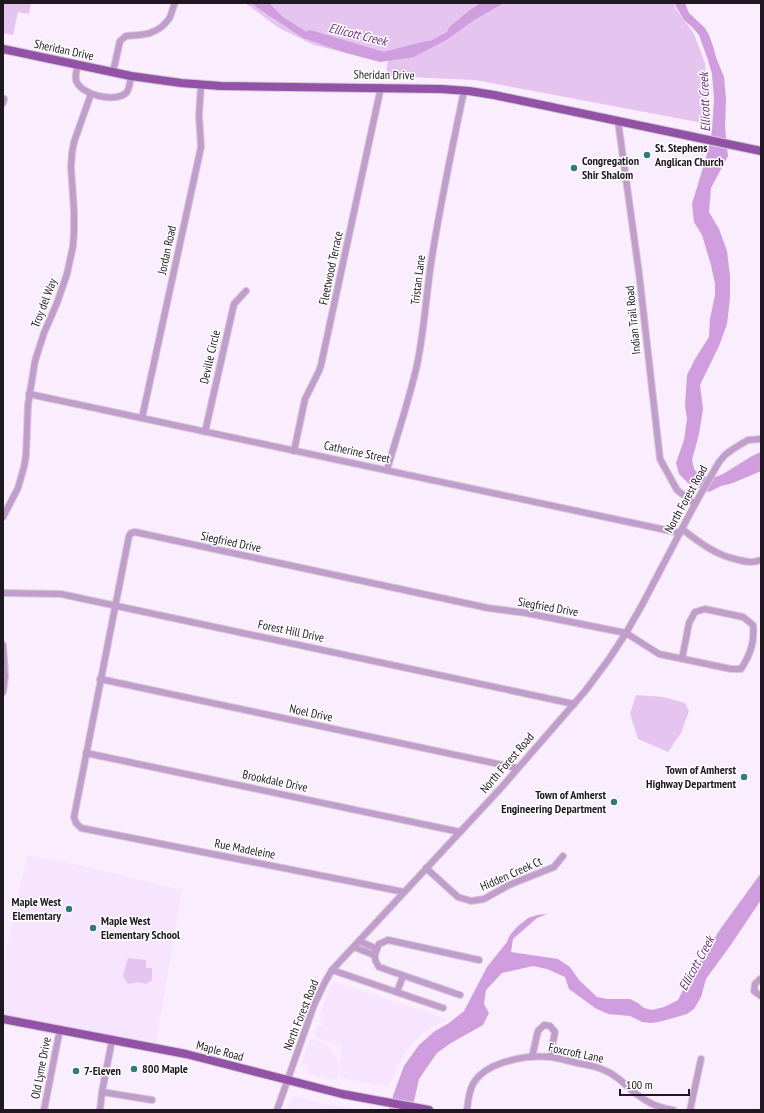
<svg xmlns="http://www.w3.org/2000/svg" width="764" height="1113" font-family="'PT Sans Narrow',sans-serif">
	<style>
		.built { fill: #f7e4fe }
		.green { fill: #e5c4f0 }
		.water { fill: #d09edf }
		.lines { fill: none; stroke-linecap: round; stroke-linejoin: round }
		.river { stroke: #d09edf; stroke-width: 8 }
		.minor-casing { stroke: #d7cbda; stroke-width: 8 }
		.major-casing { stroke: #d7cbda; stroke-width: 10 }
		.minor { stroke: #c09dcb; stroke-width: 6 }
		.major { stroke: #9252a5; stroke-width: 8 }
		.poi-dot { fill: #327b79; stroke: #fff; stroke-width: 1.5 }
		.labels { text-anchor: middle; stroke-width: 3; stroke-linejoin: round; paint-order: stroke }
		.street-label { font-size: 12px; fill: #1f1821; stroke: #fff }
		.poi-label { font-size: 12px; font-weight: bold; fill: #1f1821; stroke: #fff; text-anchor: start }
		.water-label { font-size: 13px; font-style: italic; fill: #6e317f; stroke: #fff }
	</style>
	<rect width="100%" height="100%" fill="#faedfd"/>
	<g class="built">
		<path d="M27 856 61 861 182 890 155 1048 3 1016V965Z"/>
		<path d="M334 982 447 1019 424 1032 410 1045 397 1067 389 1087 340 1078 342 1046 316 1038 317 1035 314 1033 319 1025 323 1026 322 1023 320 1021V1015L329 988Z"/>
		<path d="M310 1039 328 1045 340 1065 338 1077 334 1080 326 1079 324 1076 318 1077 307 1074 308 1069 306 1065H301Z"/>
		<path d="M293 1096 314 1102 351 1108V1110H288Z"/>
	</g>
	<g class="green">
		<path d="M3 3H31L29 14 18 12 13 35 3 33Z"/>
		<path d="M245 3H673L676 9 694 34 705 63 708 124 475 80 386 76 388 58 369 59 314 45 279 28Z"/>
		<path d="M636 695 663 697 685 703 689 711 681 733 668 752 638 739 630 714Z"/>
		<path d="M128 958 146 960V968H152V980L146 984 139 982 128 984 123 976Z"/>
	</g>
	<g class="water">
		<path d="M252 3H269L283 17 305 31 344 46 379 57 413 50 445 33 490 3H504L474 20 448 39 414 57 380 62 343 52 303 38 259 9Z"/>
		<path d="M674 3H685L689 13 705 28 709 35 713 46 716 57 724 77 726 99 725 127 728 156 711 188 709 212 719 229 727 251 730 276V298L727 324 719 346 700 385 703 409 699 434 692 460 694 469 701 476 716 477 723 474 752 456 761 452V471L733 483 721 486 709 492 688 483 679 474 676 463 684 440 687 419 685 405 687 375 695 359 709 337 710 319 715 295V284L711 265 702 235 694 222 692 204 707 154 712 131 714 98 712 74 708 60 699 35 693 28 684 20Z"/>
		<path d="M761 873V900L730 946 706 979 701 997 694 1009 687 1014 659 1022 651 1023 642 1022 630 1016 608 1014 595 1008 569 989 565 977 547 969 533 966 502 973 486 990 484 1004 489 1013 483 1025 451 1043 437 1053 419 1079 412 1110H389L394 1093 404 1066 419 1045 435 1031 449 1023 464 1011 487 967 507 942 510 935 517 927 528 918 537 915 547 914 537 918 513 939 511 952 558 959 570 967 579 980 597 997 607 999H630L638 1003 644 1008 652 1010 664 1007 678 1000 689 978 721 928Z"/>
	</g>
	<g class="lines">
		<g class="river">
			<path d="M452 30 471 14 488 3"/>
			<path d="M310 34 384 56 427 45"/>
		</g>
		<defs>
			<g id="minor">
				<path d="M78 65C77 69 75 75 76 80 80 95 115 103 126 93 130 89 130 81 131 76"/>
				<path d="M113 72 120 41 126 36C142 35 157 35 168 20 172 16 172 8 175 3"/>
				<path d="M3 103 4 99"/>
				<path d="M618 121 639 273 660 459 677 490 695 504"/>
				<path d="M29 394 680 533"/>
				<path d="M142 418 201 147 199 115 201 85"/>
				<path d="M205 432 234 304 246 291"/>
				<path d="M294 451 305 399 319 371 321 365 381 87"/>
				<path d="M387 470C397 435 409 401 417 365 424 332 426 297 431 263 440 205 452 148 464 91"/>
				<path d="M3 517 18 488 24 467 26 455 28 405 35 361 44 333 57 303 67 274 73 246 74 231V211L71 167 72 153 74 142 91 94"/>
				<path d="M682 529C700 543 717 556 739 560 747 562 753 563 761 560"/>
				<path d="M3 593 61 594 574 704"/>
				<path d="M3 645 5 676 3 692"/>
				<path d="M100 679 517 768"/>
				<path d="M86 753 460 832"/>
				<path d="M426 868 458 897 471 901 484 899 509 885 554 867 563 856"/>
				<path d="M404 892 81 828 76 823 74 817 129 536 131 533 135 532 488 608 526 613 626 633 659 654 731 669H741C750 655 755 642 753 625L743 617 705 609 695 612 689 623 682 659"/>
				<path d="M359 941 377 949"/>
				<path d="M354 947 374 955"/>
				<path d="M332 970 443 1008"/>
				<path d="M761 979H760L755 984 754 991 761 996"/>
				<path d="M397 992 403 976"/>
				<path d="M460 995 379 967C372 957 375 954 379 944L388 940 479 960"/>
				<path d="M532 1057 538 1031 544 1025 550 1026 555 1032 550 1057"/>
				<path d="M102 1092 152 1100"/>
				<path d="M44 1110 60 1029"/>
				<path d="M100 1110 102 1092 112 1040"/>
				<path d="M277 1110 314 1005 325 982 332 970 500 789 586 690 609 659 626 633 642 605 695 504 719 462 725 455 733 449 748 440 761 439"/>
				<path d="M467 1110C468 1101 469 1091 473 1084 486 1061 527 1055 550 1057 559 1058 568 1061 577 1063 587 1065 597 1066 606 1071 618 1076 625 1085 635 1093 646 1102 659 1108 673 1110"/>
				<path d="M690 1110 701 1059"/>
			</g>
			<g id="major">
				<path d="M3 49 131 76 181 83 221 86 441 89 469 91 494 95 761 151"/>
				<path d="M3 1019 186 1054 342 1094 429 1110"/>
			</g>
		</defs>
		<use href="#minor" class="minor-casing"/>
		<use href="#major" class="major-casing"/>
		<use href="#minor" class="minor"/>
		<use href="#major" class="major"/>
	</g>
	<g class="poi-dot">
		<circle cx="647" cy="155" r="4"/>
		<circle cx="574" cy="168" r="4"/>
		<circle cx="744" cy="777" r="4"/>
		<circle cx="614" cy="802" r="4"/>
		<circle cx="69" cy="909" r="4"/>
		<circle cx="93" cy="928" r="4"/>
		<circle cx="134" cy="1069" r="4"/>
		<circle cx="76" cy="1071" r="4"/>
	</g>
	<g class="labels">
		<g class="street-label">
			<text transform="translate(64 50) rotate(12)" y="4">Sheridan Drive</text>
			<text transform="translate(384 75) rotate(1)" y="4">Sheridan Drive</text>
			<text transform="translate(167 250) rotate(-78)" y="4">Jordan Road</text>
			<text transform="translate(331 268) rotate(-78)" y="4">Fleetwood Terrace</text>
			<text transform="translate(418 280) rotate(-83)" y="4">Tristan Lane</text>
			<text transform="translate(44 303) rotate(-69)" y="4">Troy del Way</text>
			<text transform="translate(633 320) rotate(-96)" y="4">Indian Trail Road</text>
			<text transform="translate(210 357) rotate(-77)" y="4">Deville Circle</text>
			<text transform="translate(357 452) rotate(12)" y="4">Catherine Street</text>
			<text transform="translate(686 499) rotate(-61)" y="4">North Forest Road</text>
			<text transform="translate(231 542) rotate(12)" y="4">Siegfried Drive</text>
			<text transform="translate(548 607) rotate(10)" y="4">Siegfried Drive</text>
			<text transform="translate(291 631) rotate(12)" y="4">Forest Hill Drive</text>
			<text transform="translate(311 713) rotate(12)" y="4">Noel Drive</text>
			<text transform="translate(507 763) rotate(-49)" y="4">North Forest Road</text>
			<text transform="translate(275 781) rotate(12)" y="4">Brookdale Drive</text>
			<text transform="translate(245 849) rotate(11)" y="4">Rue Madeleine</text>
			<text transform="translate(511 874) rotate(-24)" y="4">Hidden Creek Ct</text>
			<text transform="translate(301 1015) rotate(-68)" y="4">North Forest Road</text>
			<text transform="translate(220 1051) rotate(15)" y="4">Maple Road</text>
			<text transform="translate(576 1053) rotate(12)" y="4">Foxcroft Lane</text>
			<text transform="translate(41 1068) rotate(-79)" y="4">Old Lyme Drive</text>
		</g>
		<g class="poi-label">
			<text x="655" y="152">St. Stephens<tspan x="655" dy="14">Anglican Church</tspan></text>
			<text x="582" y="165">Congregation<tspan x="582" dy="14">Shir Shalom</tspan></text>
			<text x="736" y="774" text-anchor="end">Town of Amherst<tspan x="736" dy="14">Highway Department</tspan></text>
			<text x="606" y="799" text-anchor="end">Town of Amherst<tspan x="606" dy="14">Engineering Department</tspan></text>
			<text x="61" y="906" text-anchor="end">Maple West<tspan x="61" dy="14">Elementary</tspan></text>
			<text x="101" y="925">Maple West<tspan x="101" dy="14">Elementary School</tspan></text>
			<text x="142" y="1073">800 Maple</text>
			<text x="84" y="1075">7-Eleven</text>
		</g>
		<g class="water-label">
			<text transform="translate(358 34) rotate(14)" y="5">Ellicott Creek</text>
			<text transform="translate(704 102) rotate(-92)" y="5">Ellicott Creek</text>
			<text transform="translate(696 963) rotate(-61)" y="5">Ellicott Creek</text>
		</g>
	</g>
	<rect width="764" height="1113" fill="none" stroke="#1f1821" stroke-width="8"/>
	<path d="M620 1089v6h69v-6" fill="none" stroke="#1f1821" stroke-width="2"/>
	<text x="626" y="1089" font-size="12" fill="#1f1821" stroke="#ffffff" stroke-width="3" paint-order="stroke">100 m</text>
</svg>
